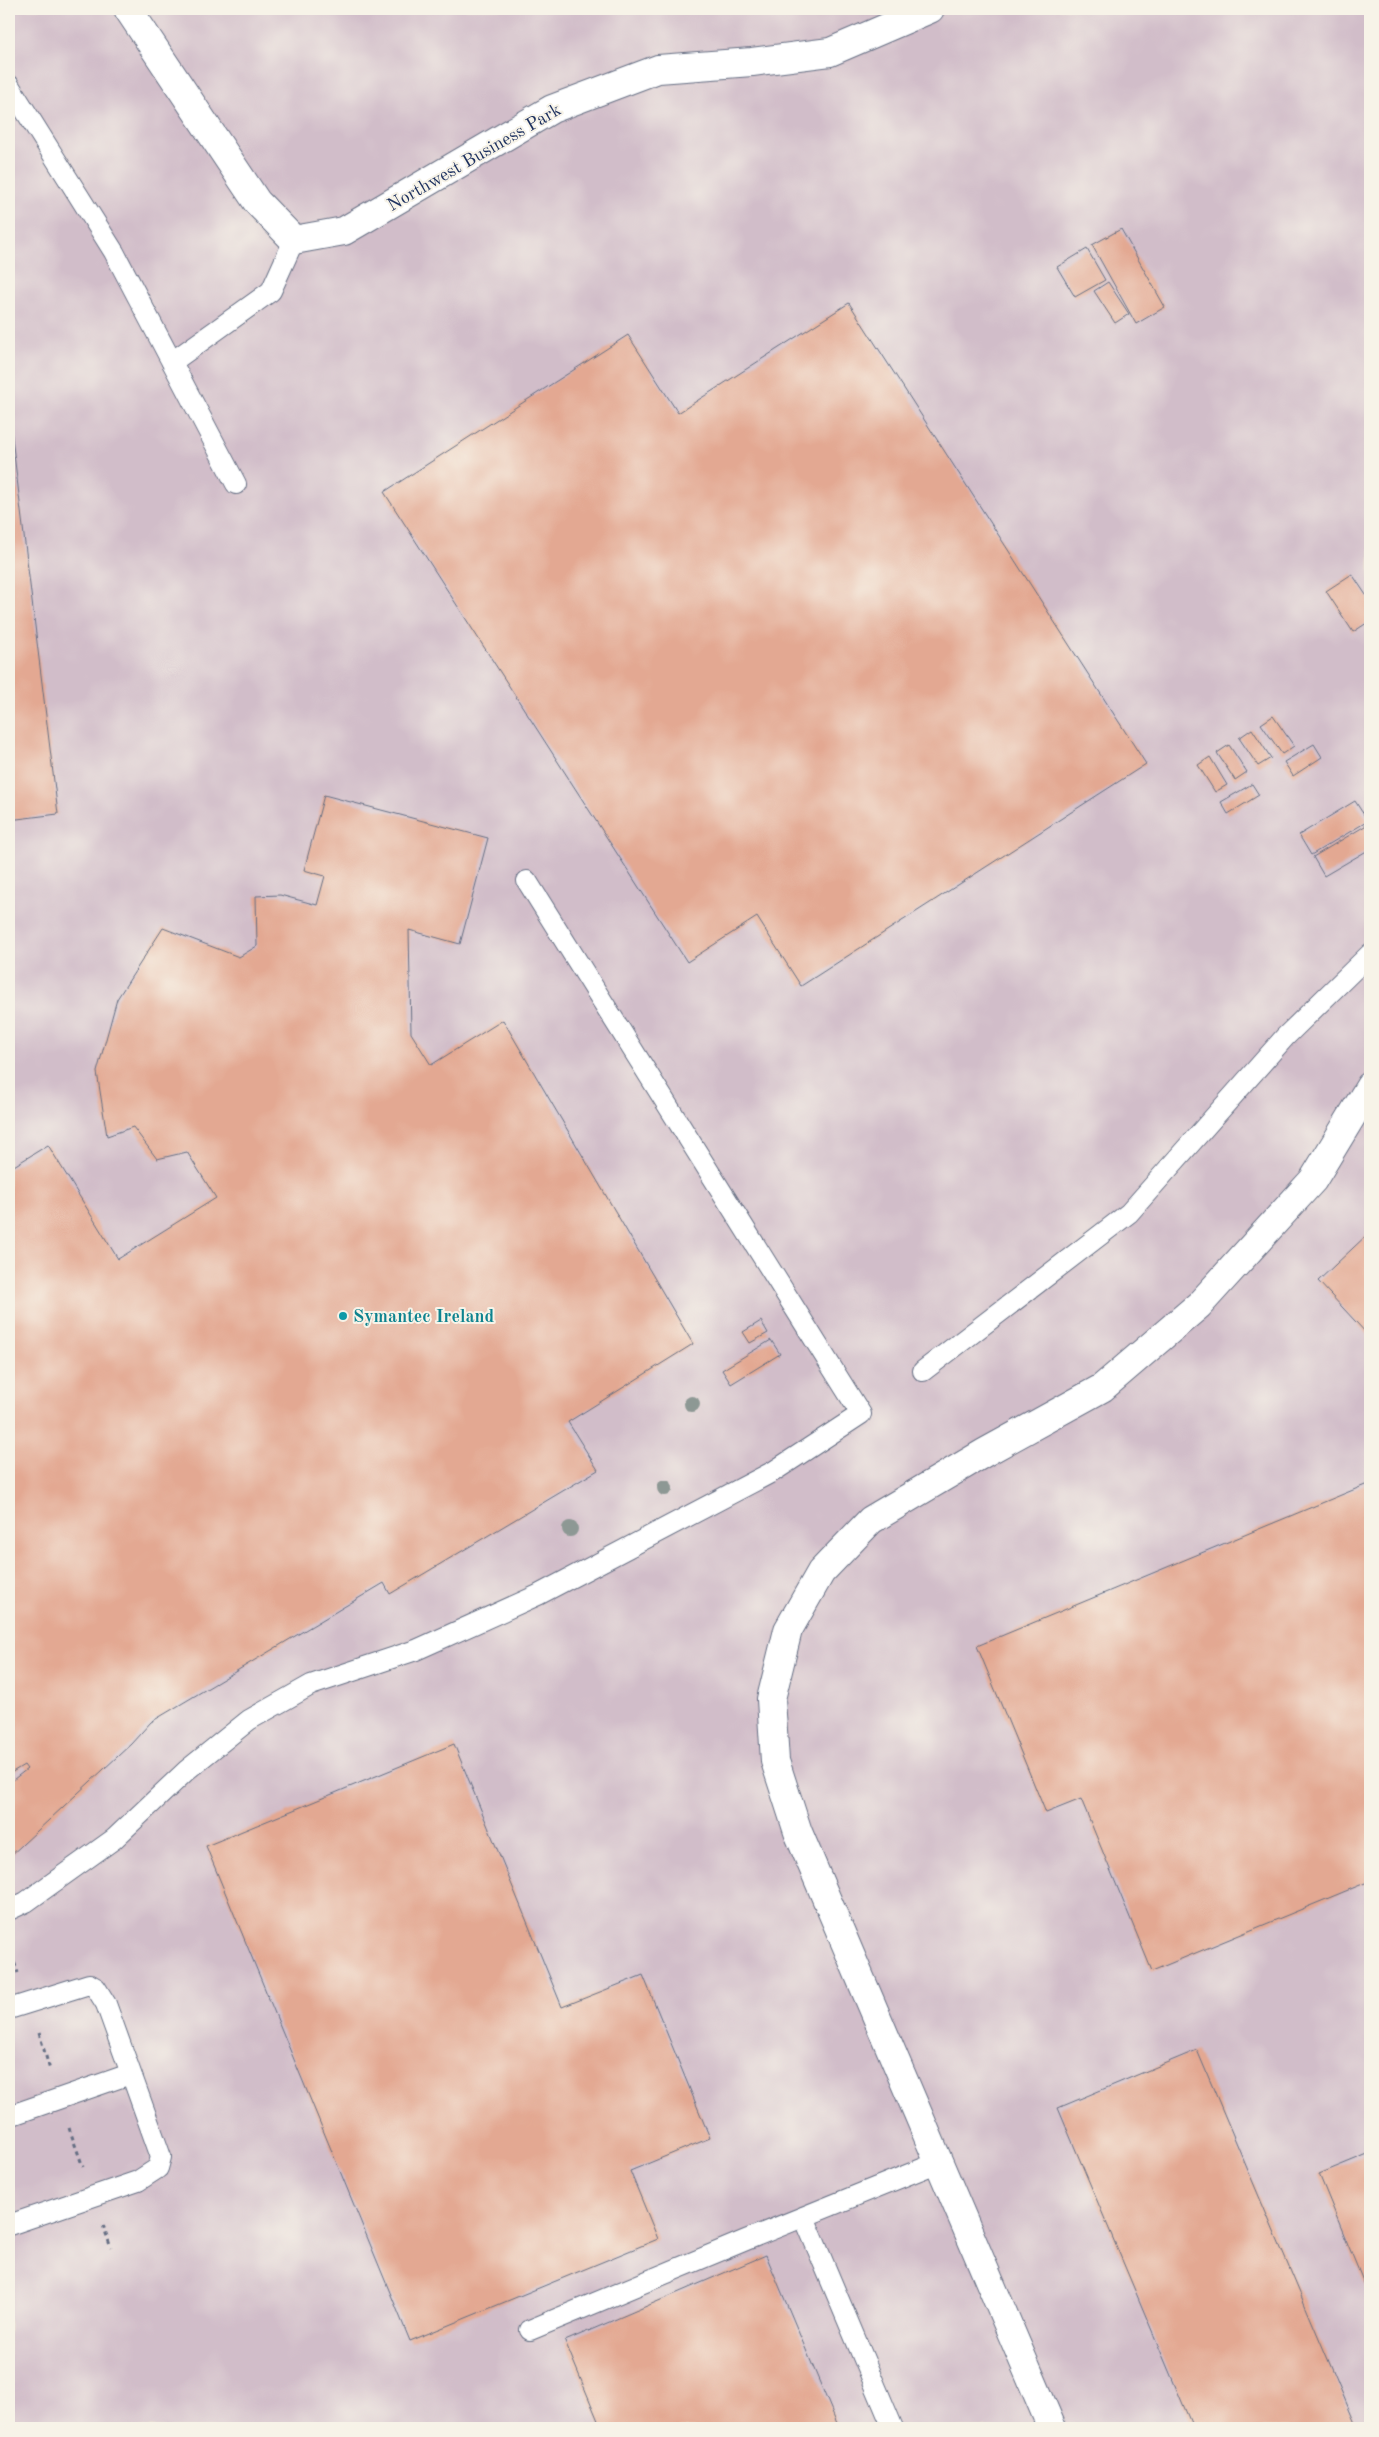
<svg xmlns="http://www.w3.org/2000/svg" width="1379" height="2437" font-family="'Old Standard TT',serif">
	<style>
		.industrial { fill: #d1bdc9 }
		.building { fill: #e3a892 }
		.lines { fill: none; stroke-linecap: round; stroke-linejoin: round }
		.lane-casing { stroke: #656e83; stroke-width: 22 }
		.street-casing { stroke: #656e83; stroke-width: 30 }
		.path { stroke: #656e83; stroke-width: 3; stroke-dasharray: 4 4; stroke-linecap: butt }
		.lane { stroke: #fff; stroke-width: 20 }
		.street { stroke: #fff; stroke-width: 28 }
		.tree { fill: #8d9894 }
		.culture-dot { fill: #0f9aa8; stroke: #f7f3e8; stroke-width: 2 }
		.labels { text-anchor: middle; stroke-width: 4; stroke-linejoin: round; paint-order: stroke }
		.street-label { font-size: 18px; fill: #1b2f5e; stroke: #f7f3e8 }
		.culture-label { font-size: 18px; font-weight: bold; fill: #0d838f; stroke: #f7f3e8; text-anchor: start }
	</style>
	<rect width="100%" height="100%" fill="#f7f3e8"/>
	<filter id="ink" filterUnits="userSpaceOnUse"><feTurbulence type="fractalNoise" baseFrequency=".02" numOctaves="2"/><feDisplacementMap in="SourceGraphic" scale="10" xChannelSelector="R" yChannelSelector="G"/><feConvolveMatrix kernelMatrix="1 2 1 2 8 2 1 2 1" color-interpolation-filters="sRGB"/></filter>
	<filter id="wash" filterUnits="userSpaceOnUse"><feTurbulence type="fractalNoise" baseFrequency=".0096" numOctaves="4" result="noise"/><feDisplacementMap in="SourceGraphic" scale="20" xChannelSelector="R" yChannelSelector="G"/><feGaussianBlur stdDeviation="1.12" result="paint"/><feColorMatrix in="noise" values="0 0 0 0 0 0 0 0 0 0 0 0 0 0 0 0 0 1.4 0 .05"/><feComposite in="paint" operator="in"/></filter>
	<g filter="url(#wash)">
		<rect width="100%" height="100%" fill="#efe4c8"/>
		<rect class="industrial" x="9" y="9" width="1361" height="2419"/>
		<g id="blocks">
			<g class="building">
				<path d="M1121 229 1165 307 1136 324 1092 245Z"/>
				<path d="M1087 249 1105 280 1075 297 1057 267Z"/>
				<path d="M1108 282 1129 314 1115 323 1094 291Z"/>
				<path d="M849 303 1146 764 801 986 757 917 687 962 384 492 628 335 678 413Z"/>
				<path d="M9 413 58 814 9 820Z"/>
				<path d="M1352 574 1370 601V621L1353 632 1326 591Z"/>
				<path d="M1273 716 1294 746 1282 754 1261 724Z"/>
				<path d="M1252 729 1271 758 1258 766 1239 738Z"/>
				<path d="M1314 744 1322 757 1293 776 1284 762Z"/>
				<path d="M1229 745 1247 772 1235 780 1217 753Z"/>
				<path d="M1210 757 1227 785 1215 792 1198 765Z"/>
				<path d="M1252 784 1259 795 1228 814 1221 802Z"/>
				<path d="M324 795 488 838 460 944 409 930 411 1033 431 1065 503 1020 693 1344 568 1422 598 1470 390 1594 384 1583 151 1722 131 1744 9 1857V1783L27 1769 24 1765 9 1774V1169L48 1145 118 1259 216 1198 187 1152 157 1159 133 1127 107 1136 97 1072 117 999 163 928 239 957 257 946 256 896 280 895 317 905 325 876 304 870Z"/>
				<path d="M1355 801 1368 821 1311 855 1299 835Z"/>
				<path d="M1370 823V849L1324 876 1313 857Z"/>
				<path d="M1370 1232V1333L1368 1335 1318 1281Z"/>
				<path d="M761 1321 768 1333 750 1343 743 1332Z"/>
				<path d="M771 1340 780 1354 731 1384 722 1370Z"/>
				<path d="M1370 1483V1881L1152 1971 1081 1799 1046 1813 977 1646Z"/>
				<path d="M454 1744 562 2007 643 1975 710 2138 630 2171 658 2239 410 2341 206 1846Z"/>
				<path d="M1197 2050 1357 2428H1193L1058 2108Z"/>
				<path d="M1370 2153V2298L1319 2174Z"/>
				<path d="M766 2255 839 2428H601L565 2341Z"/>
			</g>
		</g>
	</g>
	<g filter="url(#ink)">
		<use href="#blocks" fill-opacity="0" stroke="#656e83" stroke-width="1"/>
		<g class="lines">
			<defs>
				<g id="lane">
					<path d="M9 85 114 252 236 484"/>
					<path d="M172 362 271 291 294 240"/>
					<path d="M923 1371 1129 1213 1285 1037 1370 954"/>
					<path d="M9 1910 26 1902 114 1839 187 1770 249 1720 311 1685 416 1650 538 1595 774 1471 861 1414 527 881"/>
					<path d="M9 2009 89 1984 96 1988 106 2004 161 2157 158 2168 138 2181 9 2225"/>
					<path d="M9 2116 130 2074"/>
					<path d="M804 2217 893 2428"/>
					<path d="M530 2330 746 2240 939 2162"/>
				</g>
				<g id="street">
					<path d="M128 9 257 202 294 240 344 231 552 109 658 69 752 62 830 52 930 9"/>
					<path d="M1052 2428 798 1832 775 1761 771 1699 788 1630 821 1572 871 1520 984 1453 1102 1388 1199 1305 1313 1180 1370 1086"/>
				</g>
			</defs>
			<use href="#lane" class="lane-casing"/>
			<use href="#street" class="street-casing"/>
			<g class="path">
				<path d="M9 1948 18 1973"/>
				<path d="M39 2033 50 2070"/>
				<path d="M69 2128 83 2167"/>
				<path d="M103 2225 111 2248"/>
			</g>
			<use href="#lane" class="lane"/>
			<use href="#street" class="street"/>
		</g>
		<g class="tree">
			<circle cx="692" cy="1404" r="8"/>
			<circle cx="665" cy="1488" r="8"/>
			<circle cx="570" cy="1529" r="8"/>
		</g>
	</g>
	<circle class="culture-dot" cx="343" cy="1316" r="5"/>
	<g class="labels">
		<g class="street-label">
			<text transform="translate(474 157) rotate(-30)" y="6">Northwest Business Park</text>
		</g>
		<g class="culture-label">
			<text x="353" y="1322">Symantec Ireland</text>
		</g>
	</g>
	<rect width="1379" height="2437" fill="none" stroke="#f7f3e8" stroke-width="30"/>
</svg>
